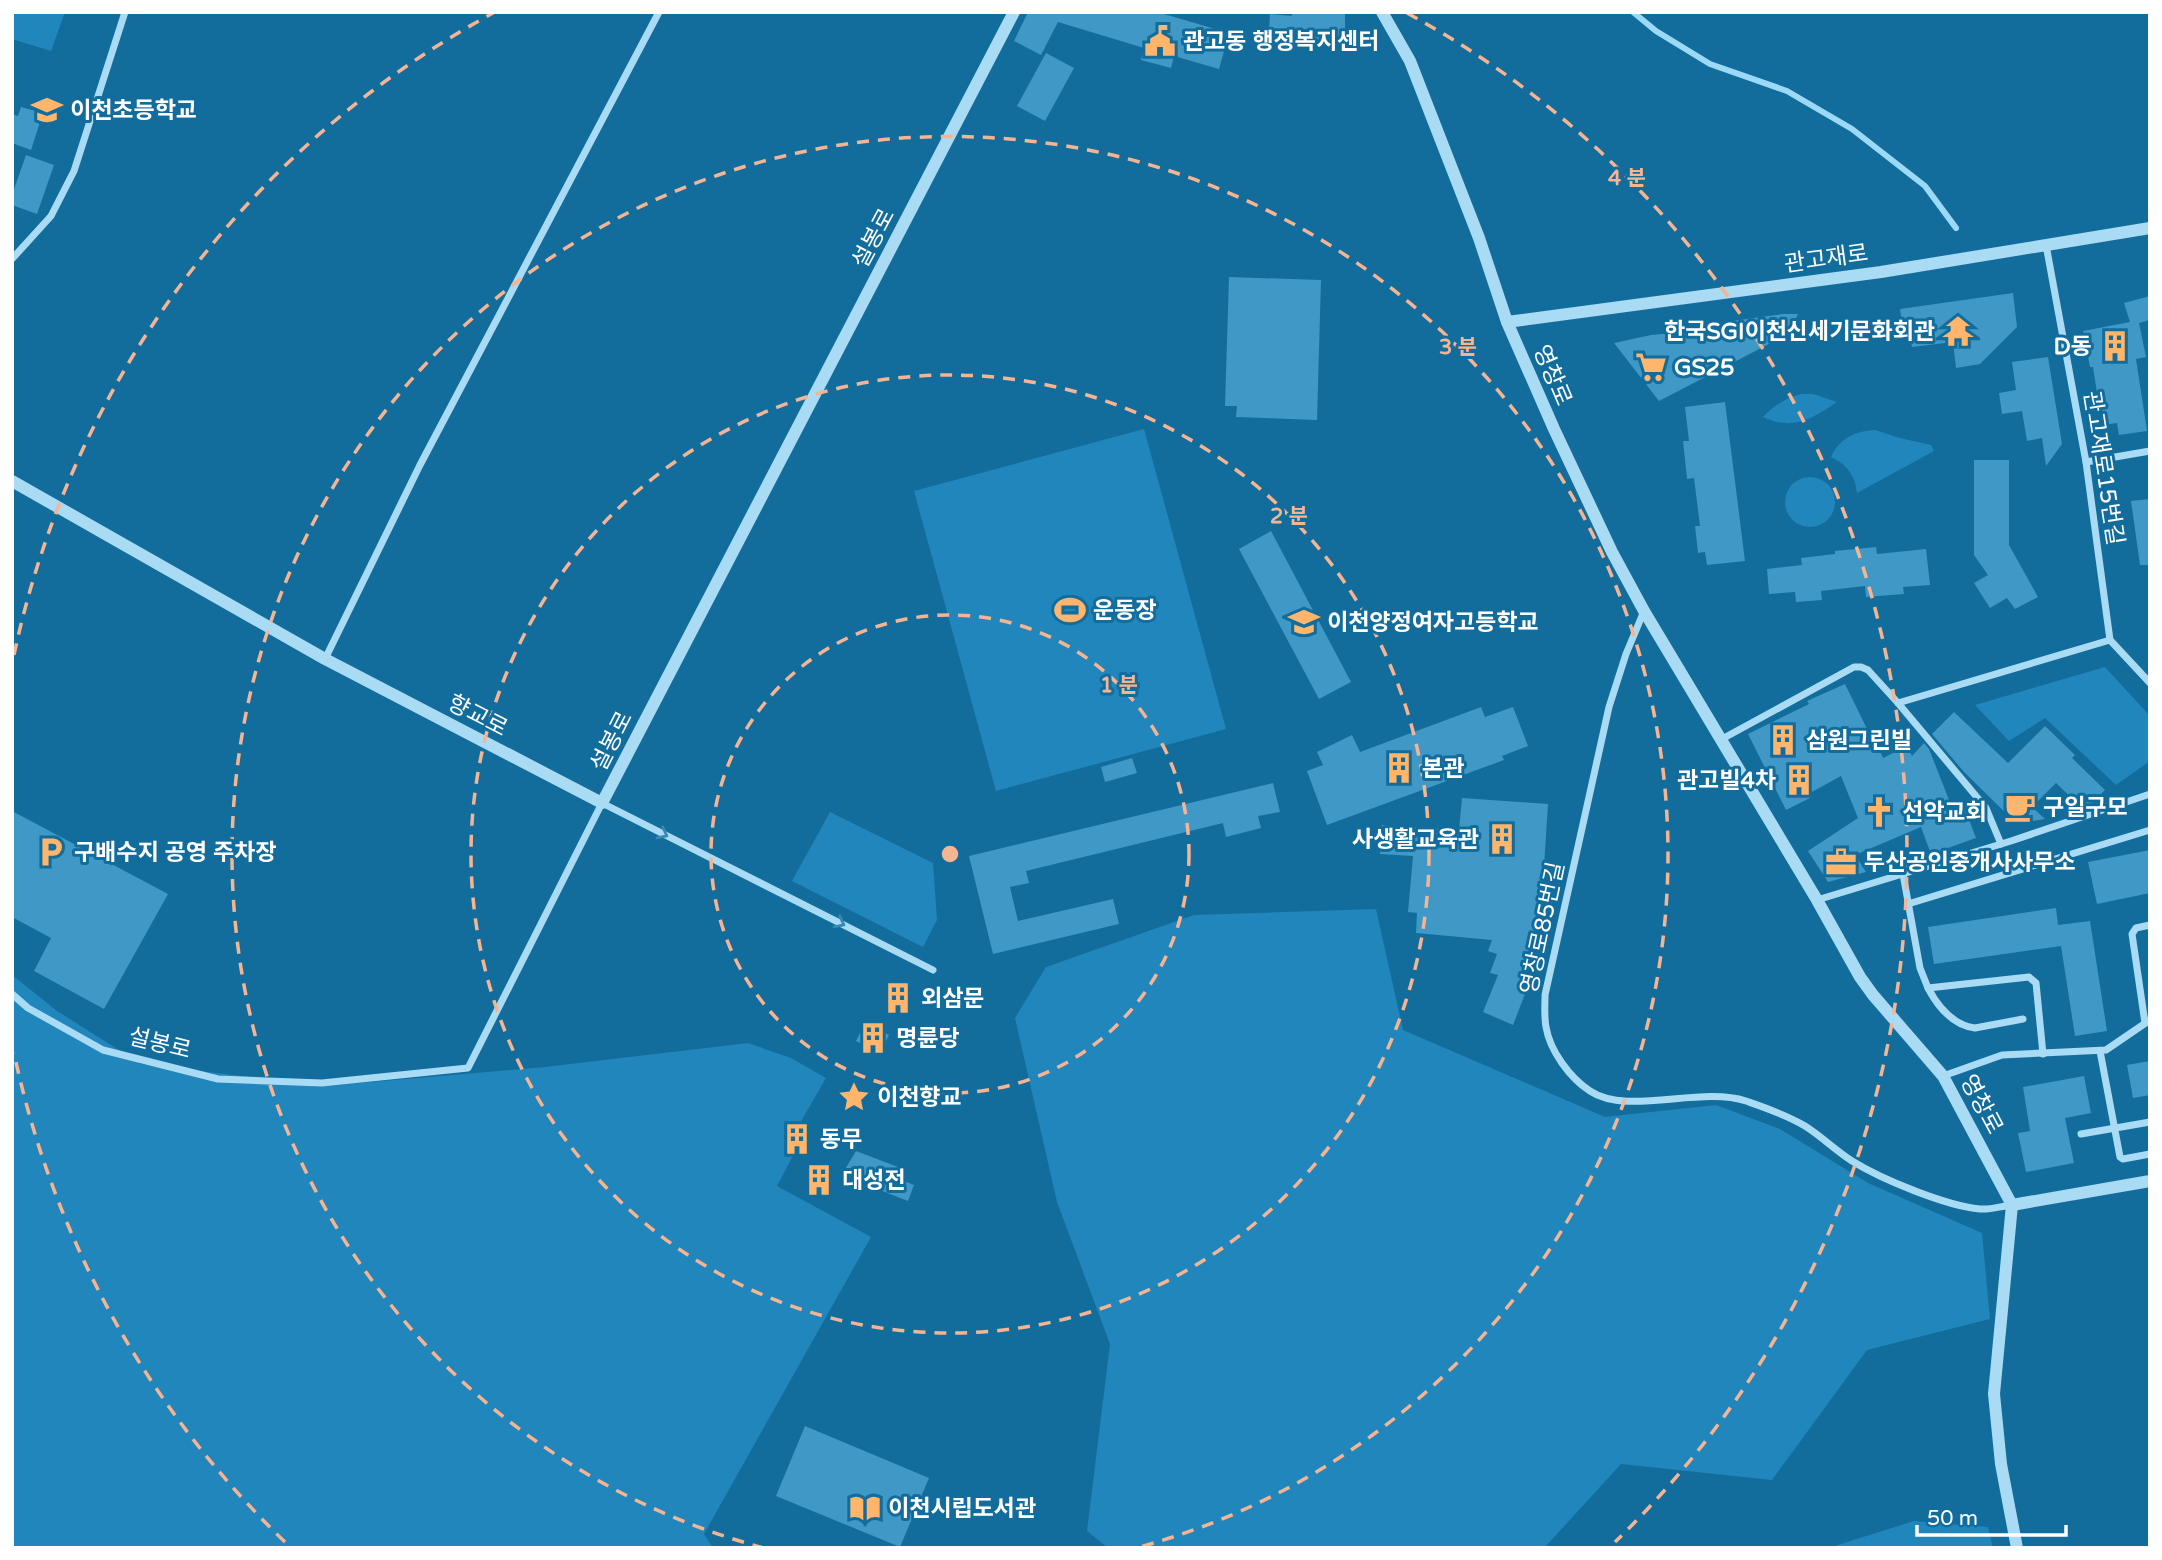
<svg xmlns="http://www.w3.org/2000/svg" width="2162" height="1560" font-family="'Varela Round','Noto Sans KR',sans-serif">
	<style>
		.green { fill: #2186bb }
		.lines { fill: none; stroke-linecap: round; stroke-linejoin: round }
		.stream { stroke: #9bd9f7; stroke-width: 6 }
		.building { fill: #3f98c5 }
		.minor { stroke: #a9dbf4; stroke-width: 7 }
		.tertiary { stroke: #a9dbf4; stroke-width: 12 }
		.oneway { stroke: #3888b3 }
		.ring { fill: none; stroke: #f5b492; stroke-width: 3.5; stroke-dasharray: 12 9 }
		.labels { text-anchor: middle; stroke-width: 6; stroke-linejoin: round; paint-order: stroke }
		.poi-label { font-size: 23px; font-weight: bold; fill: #fff; stroke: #126d9d; text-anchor: start }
		.street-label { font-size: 23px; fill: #fff; stroke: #126d9d }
		.centre { fill: #f5b492; stroke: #126d9d; stroke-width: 3.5 }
		.ring-label { font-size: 21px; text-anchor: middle; font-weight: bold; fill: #f5b492; stroke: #126d9d; stroke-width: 6; stroke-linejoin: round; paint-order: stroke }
	</style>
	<rect width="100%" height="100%" fill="#126d9d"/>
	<g class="green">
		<path d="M12 12H65L51 51 12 39Z"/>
		<path d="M1801 394H1813L1837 402C1812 419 1793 431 1763 417 1775 405 1785 398 1801 394Z"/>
		<path d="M1144 429 1226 729 996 791 914 491Z"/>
		<path d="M1875 430 1900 438 1931 445 1934 451 1857 493C1855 476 1848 465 1831 457 1840 438 1855 431 1875 430Z"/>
		<circle cx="1810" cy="502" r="25"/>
		<path d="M2105 667 2150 716V761L2116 785 2045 718 2009 741 1975 705Z"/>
		<path d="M830 812 933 863 937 920 923 947 792 881Z"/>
		<path d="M1376 909 1403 1030 1605 1117 1716 1105 1780 1129 1868 1183 1982 1233 1990 1319 1867 1350 1772 1480 1621 1464 1546 1546 1547 1548H1108L1087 1531 1110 1344 1057 1202 1015 1018 1046 967 1194 915Z"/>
		<path d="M12 975 57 1011 141 1064 325 1086 545 1067 748 1043 791 1058 826 1078 788 1144 796 1150 777 1186 871 1237 704 1534 713 1548H12Z"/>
		<path d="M1914 1521 1988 1527 1993 1548H1828Z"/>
	</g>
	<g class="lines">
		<path class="stream" d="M1633 12 1656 31 1710 64 1787 91 1852 129 1925 186 1956 228"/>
	</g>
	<g class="building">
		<path d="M1028 12H1157L1229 33 1219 69 1174 56 1171 68 1141 60 1144 48 1058 22 1041 55 1014 41Z"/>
		<path d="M1292 12H1345V44L1285 45 1286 40 1272 39 1273 30H1269L1270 14 1292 16Z"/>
		<path d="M1046 53 1074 68 1045 121 1017 106Z"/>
		<path d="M21 107 43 113 31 150 12 143V114L18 116Z"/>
		<path d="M26 155 54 165 37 214 12 205V195Z"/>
		<path d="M1229 277 1321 280 1317 420 1236 417 1237 406H1225Z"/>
		<path d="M2013 293 2017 327 1980 364 1956 368 1953 342 1912 347 1910 335 1904 336 1900 309Z"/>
		<path d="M2150 296V320L2139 323 2146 357 2136 359 2147 431 2119 435 2117 423 2102 425 2093 367H2090L2083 331 2130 322 2124 303Z"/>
		<path d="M1783 314H1798L1788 334 1659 401 1614 343 1651 335 1687 332 1690 338 1724 322Z"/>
		<path d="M2048 357 2062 444 2046 466 2042 438 2027 441 2022 411 2002 414 1999 393 2016 390 2012 362Z"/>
		<path d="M1725 402 1745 561 1707 565 1705 552 1698 553 1695 526H1700L1694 478 1687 479 1683 441H1689L1685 407Z"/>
		<path d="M1974 460H2009V545L2038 597 2015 609 2007 598 1990 608 1974 583 1988 575 1974 555Z"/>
		<path d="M2150 499V565H2140L2131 501Z"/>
		<path d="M1271 531 1351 682 1319 699 1239 549Z"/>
		<path d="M1876 547 1877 554 1926 549 1930 585 1903 587 1904 594 1866 597 1865 586 1821 591 1822 600 1796 602 1795 592 1769 594 1767 569 1802 565 1801 558 1835 554V551Z"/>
		<path d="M1845 684 1869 733 1872 732 1883 758 1907 746 1912 756 1924 743 1929 749 1953 810 1964 806 1976 838 1931 854 1921 827 1855 855 1866 872 1828 882 1808 851 1858 818 1841 776 1810 793 1812 797 1786 810 1748 734 1809 704 1807 701Z"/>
		<path d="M1481 707 1485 717 1513 707 1528 746 1502 756 1504 760 1327 825 1307 771 1323 765 1317 752 1352 735 1360 752Z"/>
		<path d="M1954 712 2008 763 2045 726 2075 755 2072 758 2105 790 2090 805 2078 804 2056 783 2032 807 2045 819 2017 824 1964 772 1932 734Z"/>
		<path d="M1132 758 1137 773 1105 782 1101 767Z"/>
		<path d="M1273 783 1280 812 1258 816 1261 828 1226 837 1223 823 1026 871 1029 883 1010 887 1018 921 1113 899 1119 924 993 954 969 856Z"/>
		<path d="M1462 798 1548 804 1542 898 1552 902 1522 987 1527 989 1513 1025 1483 1012 1498 975 1490 973 1497 954 1488 951 1492 940 1416 933 1417 913 1408 912 1413 856 1380 854 1382 825 1459 830Z"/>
		<path d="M12 811 168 894 104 1009 34 971 51 938 12 917Z"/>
		<path d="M2150 850V893L2097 904 2088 862Z"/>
		<path d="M2056 908 2058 925 2090 921 2107 1031 2075 1036 2061 946 1934 964 1928 927Z"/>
		<path d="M865 1023 889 1035 880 1053 856 1041Z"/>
		<path d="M2150 1061V1095L2133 1098 2127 1065Z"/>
		<path d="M2084 1076 2091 1113 2065 1118 2074 1163 2026 1172 2018 1133 2030 1131 2023 1087Z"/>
		<path d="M856 1151 898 1167 894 1177 914 1185 908 1201 872 1187 844 1171Z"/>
		<path d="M805 1426 929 1478 900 1547 776 1496Z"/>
	</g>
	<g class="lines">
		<g class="minor">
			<path d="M2046 245 2086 462 2110 640 2150 683"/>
			<path d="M12 259 51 216 74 171 125 12"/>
			<path d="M2086 462 2150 451"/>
			<path d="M1644 611 1626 654 1609 707 1545 995C1545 1006 1544 1017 1546 1027 1550 1051 1570 1078 1590 1091 1627 1116 1700 1086 1746 1101 1766 1108 1787 1115 1805 1126 1821 1136 1835 1150 1852 1161 1881 1179 1946 1206 1980 1209 1990 1210 2002 1206 2012 1205"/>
			<path d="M325 659 420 465 659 12"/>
			<path d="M1898 703 2110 640"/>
			<path d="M1722 739 1854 667H1861L1868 670 1898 703 1986 808 2001 844"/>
			<path d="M1903 874 1920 968 1928 988 2029 977 2036 983 2043 1054"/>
			<path d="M1817 900 2011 841 2150 794"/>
			<path d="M1908 904 2150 830"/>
			<path d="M1928 988C1938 1007 1952 1025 1975 1028L2023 1019"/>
			<path d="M12 994 28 1008 103 1050 218 1079 322 1083 468 1068 602 803 933 970"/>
			<path d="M2145 1023 2132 934 2136 928 2150 925"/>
			<path d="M2100 1051 2120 1157 2123 1159 2150 1154"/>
			<path d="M1943 1076 2002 1055 2106 1050 2150 1020"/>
			<path d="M2081 1134 2150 1122"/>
		</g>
		<g class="tertiary">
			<path d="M1382 12 1410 61 1479 238 1507 322 1554 429 1612 552 1644 611 1817 900 1860 977 1873 995 1943 1076 2012 1205 1994 1394 2001 1464 2017 1548"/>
			<path d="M1507 322 1881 272 2150 228"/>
			<path d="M12 481 325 659 602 803 1014 12"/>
			<path d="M2012 1205 2150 1181"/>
		</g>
	</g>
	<defs><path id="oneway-chevron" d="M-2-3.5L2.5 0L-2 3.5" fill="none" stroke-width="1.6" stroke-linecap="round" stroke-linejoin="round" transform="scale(1.75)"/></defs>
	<g class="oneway">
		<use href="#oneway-chevron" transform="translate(663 834) rotate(27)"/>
		<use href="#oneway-chevron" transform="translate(840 923) rotate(27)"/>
	</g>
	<g class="ring">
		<circle cx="950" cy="854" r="239"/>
		<circle cx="950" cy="854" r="479"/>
		<path d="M764 1548A718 718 0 1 1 1136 1548"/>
		<path d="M285 1542A957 957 0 0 1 14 1053M14 655A957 957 0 0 1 493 13M1407 13A957 957 0 0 1 1615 1542"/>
	</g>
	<defs>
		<symbol id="civic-bare" viewBox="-9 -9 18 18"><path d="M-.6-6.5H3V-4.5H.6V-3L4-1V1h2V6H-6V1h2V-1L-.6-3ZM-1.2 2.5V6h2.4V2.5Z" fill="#ffb56c" stroke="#126d9d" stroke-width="2.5" paint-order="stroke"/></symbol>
		<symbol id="school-bare" viewBox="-9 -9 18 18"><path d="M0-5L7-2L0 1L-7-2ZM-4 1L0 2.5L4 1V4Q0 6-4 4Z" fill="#ffb56c" stroke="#126d9d" stroke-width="2.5" paint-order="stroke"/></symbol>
		<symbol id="temple-bare" viewBox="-9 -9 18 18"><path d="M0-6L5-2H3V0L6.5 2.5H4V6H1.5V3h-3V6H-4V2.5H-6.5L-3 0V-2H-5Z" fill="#ffb56c" stroke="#126d9d" stroke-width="2.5" paint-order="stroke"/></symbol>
		<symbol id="building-bare" viewBox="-9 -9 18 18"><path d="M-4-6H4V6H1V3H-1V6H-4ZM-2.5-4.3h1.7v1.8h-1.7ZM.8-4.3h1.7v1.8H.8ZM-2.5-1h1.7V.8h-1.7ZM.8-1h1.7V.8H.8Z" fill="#ffb56c" stroke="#126d9d" stroke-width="2.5" paint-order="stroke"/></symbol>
		<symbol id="supermarket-bare" viewBox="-9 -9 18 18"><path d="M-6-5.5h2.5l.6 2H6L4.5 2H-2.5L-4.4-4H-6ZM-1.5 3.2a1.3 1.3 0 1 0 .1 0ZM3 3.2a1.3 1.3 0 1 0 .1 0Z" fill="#ffb56c" stroke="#126d9d" stroke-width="2.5" paint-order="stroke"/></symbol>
		<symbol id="stadium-bare" viewBox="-9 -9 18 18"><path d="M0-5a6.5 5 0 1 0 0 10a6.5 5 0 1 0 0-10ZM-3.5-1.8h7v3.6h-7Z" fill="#ffb56c" stroke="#126d9d" stroke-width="2.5" paint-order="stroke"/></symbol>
		<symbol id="cafe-bare" viewBox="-9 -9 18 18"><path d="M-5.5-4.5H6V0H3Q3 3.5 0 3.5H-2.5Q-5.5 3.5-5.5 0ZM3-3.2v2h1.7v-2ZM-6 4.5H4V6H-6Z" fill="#ffb56c" stroke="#126d9d" stroke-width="2.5" paint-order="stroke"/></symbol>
		<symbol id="church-bare" viewBox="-9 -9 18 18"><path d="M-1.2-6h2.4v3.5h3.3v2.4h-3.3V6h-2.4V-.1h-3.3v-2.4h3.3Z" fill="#ffb56c" stroke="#126d9d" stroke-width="2.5" paint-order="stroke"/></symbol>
		<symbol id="parking-bare" viewBox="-9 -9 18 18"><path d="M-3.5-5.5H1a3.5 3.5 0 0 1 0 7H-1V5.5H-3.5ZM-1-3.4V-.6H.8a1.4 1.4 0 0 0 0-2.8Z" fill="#ffb56c" stroke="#126d9d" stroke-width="2.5" paint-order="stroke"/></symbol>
		<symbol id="office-bare" viewBox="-9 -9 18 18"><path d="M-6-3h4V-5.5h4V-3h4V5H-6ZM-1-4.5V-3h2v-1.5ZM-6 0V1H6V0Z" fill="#ffb56c" stroke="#126d9d" stroke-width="2.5" paint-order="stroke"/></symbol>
		<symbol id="sight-bare" viewBox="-9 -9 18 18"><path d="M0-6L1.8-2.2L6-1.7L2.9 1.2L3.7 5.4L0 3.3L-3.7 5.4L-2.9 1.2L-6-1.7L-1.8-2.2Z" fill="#ffb56c" stroke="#126d9d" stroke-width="2.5" paint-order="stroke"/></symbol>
		<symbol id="library-bare" viewBox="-9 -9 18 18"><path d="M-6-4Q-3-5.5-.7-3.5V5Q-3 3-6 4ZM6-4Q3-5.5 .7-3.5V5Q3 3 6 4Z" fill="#ffb56c" stroke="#126d9d" stroke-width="2.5" paint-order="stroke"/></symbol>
	</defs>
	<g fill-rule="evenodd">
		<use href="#civic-bare" x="1138" y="19" width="44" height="44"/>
		<use href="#school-bare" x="25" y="88" width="44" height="44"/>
		<use href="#temple-bare" x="1936" y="309" width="44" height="44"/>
		<use href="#building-bare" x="2093" y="324" width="44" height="44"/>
		<use href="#supermarket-bare" x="1629" y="345" width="44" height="44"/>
		<use href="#stadium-bare" x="1048" y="588" width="44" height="44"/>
		<use href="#school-bare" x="1282" y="600" width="44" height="44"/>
		<use href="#building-bare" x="1761" y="718" width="44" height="44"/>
		<use href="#building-bare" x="1377" y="746" width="44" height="44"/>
		<use href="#building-bare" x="1777" y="758" width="44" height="44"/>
		<use href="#cafe-bare" x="1998" y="785" width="44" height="44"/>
		<use href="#church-bare" x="1857" y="790" width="44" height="44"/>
		<use href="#building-bare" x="1480" y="817" width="44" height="44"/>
		<use href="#parking-bare" x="29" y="830" width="44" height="44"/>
		<use href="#office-bare" x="1819" y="840" width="44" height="44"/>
		<use href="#building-bare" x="876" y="976" width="44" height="44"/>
		<use href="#building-bare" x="851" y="1016" width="44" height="44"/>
		<use href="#sight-bare" x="832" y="1075" width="44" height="44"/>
		<use href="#building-bare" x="775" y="1117" width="44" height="44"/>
		<use href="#building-bare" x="797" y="1158" width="44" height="44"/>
		<use href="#library-bare" x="843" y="1486" width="44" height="44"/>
	</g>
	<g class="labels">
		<g class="poi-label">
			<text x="1183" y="49">관고동 행정복지센터</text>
			<text x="70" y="118">이천초등학교</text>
			<text x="1935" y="339" text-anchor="end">한국SGI이천신세기문화회관</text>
			<text x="2092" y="354" text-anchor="end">D동</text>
			<text x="1674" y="375">GS25</text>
			<text x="1093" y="618">운동장</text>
			<text x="1327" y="630">이천양정여자고등학교</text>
			<text x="1806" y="748">삼원그린빌</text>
			<text x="1422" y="776">본관</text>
			<text x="1776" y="788" text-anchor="end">관고빌4차</text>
			<text x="2043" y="815">구일구모</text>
			<text x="1902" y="820">선악교회</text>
			<text x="1479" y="847" text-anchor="end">사생활교육관</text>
			<text x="74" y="860">구배수지 공영 주차장</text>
			<text x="1864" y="870">두산공인중개사사무소</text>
			<text x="921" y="1006">외삼문</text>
			<text x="896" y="1046">명륜당</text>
			<text x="877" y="1105">이천향교</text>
			<text x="820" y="1147">동무</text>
			<text x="842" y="1188">대성전</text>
			<text x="888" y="1516">이천시립도서관</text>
		</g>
		<g class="street-label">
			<text transform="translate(873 238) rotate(-62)" y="8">설봉로</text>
			<text transform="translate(1826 258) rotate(-8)" y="8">관고재로</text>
			<text transform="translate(1553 375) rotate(67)" y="8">영창로</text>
			<text transform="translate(2104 468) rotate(81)" y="8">관고재로15번길</text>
			<text transform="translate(478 715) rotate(27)" y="8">향교로</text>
			<text transform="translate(611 741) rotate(-63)" y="8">설봉로</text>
			<text transform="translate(1542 928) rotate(-78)" y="8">영창로85번길</text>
			<text transform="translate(160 1043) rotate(14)" y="8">설봉로</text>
			<text transform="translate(1982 1104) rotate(62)" y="8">영창로</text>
		</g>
	</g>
	<circle cx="950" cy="854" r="10" class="centre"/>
	<g class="ring-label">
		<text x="1627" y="185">4 분</text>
		<text x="1458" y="354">3 분</text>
		<text x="1289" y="523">2 분</text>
		<text x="1119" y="692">1 분</text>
	</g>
	<rect width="2162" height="1560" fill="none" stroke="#ffffff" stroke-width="28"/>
	<path d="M1917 1525v10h149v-10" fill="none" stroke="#ffffff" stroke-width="3.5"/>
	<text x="1927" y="1525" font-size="21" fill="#ffffff" stroke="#126d9d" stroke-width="5" paint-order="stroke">50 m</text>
</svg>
